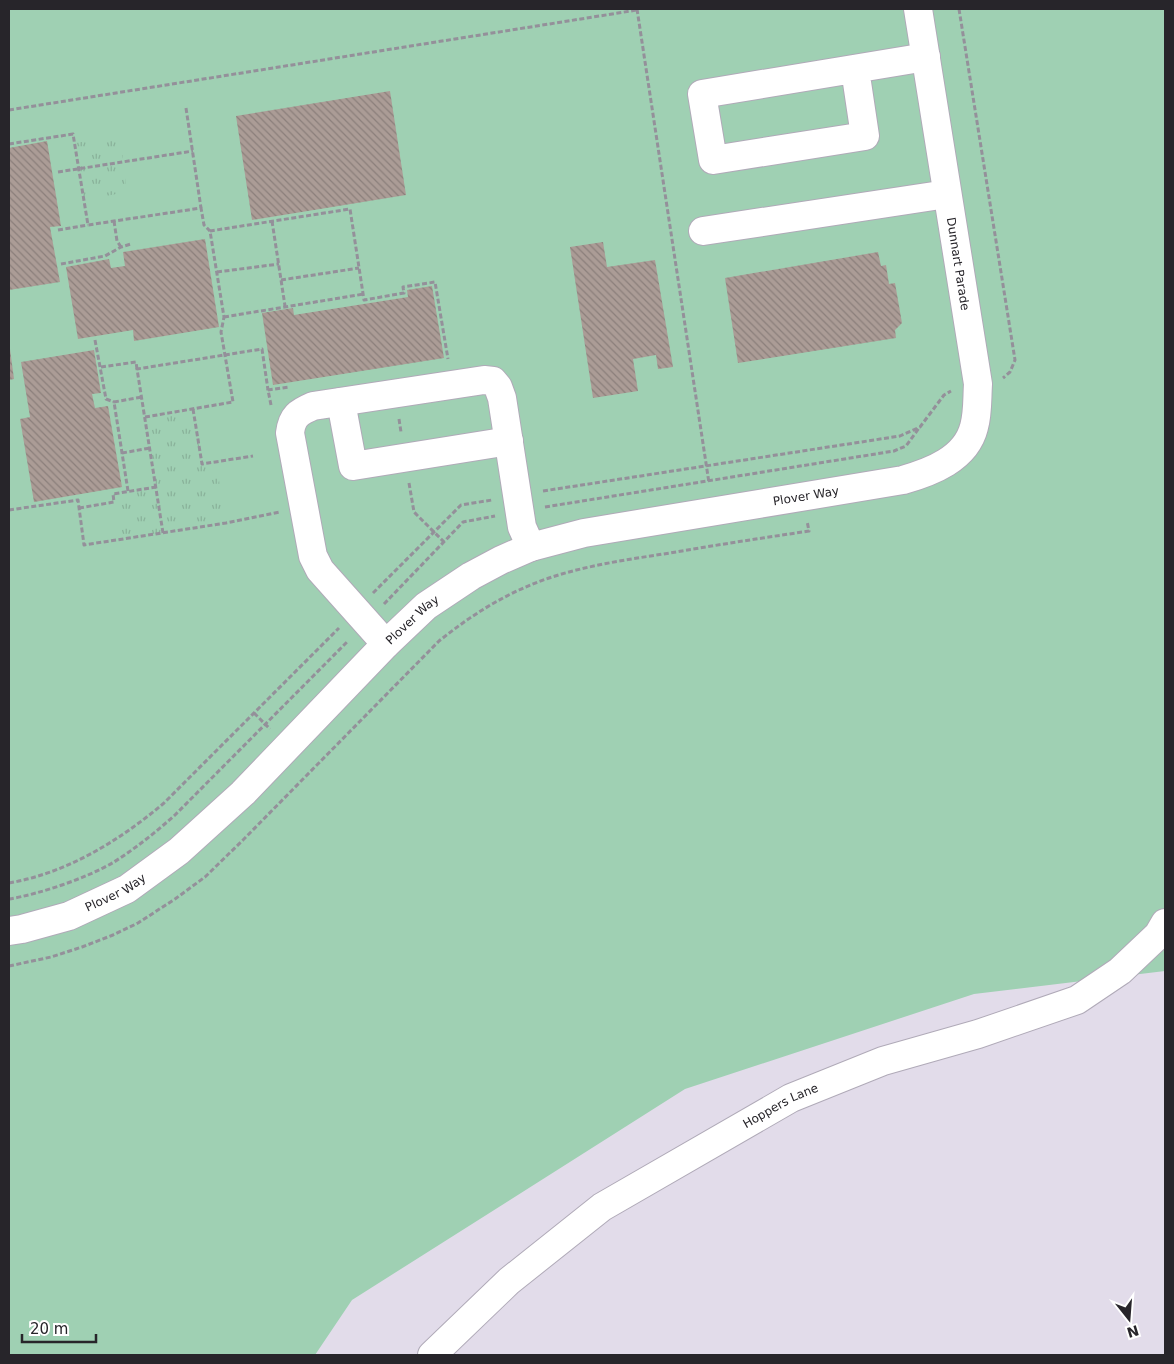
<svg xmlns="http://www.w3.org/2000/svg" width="1174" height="1364" font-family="'DejaVu Sans',sans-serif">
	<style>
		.grass { fill: #9fd0b3 }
		.park { fill: url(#park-tufts) }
		.building { fill: url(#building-back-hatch) }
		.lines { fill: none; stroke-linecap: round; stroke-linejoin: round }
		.minor-casing { stroke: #b0aab8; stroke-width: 30 }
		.path { stroke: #94909a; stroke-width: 3; stroke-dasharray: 5 2.5; stroke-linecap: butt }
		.minor { stroke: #fff; stroke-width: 28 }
		.labels { text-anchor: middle; stroke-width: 4.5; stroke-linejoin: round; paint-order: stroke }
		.street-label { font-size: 12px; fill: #27252a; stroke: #fff }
	</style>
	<defs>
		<pattern id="park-tufts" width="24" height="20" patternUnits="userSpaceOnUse" patternTransform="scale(1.25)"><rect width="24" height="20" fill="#9fd0b3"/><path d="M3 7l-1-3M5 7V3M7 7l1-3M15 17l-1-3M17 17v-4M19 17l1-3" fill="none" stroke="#89b29a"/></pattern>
		<pattern id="building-back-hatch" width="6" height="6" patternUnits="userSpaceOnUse" patternTransform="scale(1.25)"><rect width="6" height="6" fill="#ab9c96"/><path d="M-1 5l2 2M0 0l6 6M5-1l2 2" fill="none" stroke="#8b7f7b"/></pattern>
	</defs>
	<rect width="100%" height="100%" fill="#e2dcea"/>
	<path class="grass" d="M9 9H1165V971L974 994 685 1089 352 1300 315 1355H9Z"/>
	<g class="park">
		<path d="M120 136 127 192 84 200 75 143Z"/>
		<path d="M193 409 202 464 216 462 226 523 120 540 113 494 156 486 145 417Z"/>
	</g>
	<g class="building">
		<path d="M390 91 406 195 252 220 236 116Z"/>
		<path d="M47 141 61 226 50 227 60 282 9 290V148Z"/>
		<path d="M205 239 219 327 134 341 133 330 78 339 66 267 109 259 111 268 125 266 123 252Z"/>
		<path d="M603 242 607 267 655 260 673 367 658 369 656 355 633 359 638 391 593 398 570 247Z"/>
		<path d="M878 252 881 266 886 265 889 284 895 283 902 323 895 330 896 338 738 363 725 278Z"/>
		<path d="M432 286 444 358 273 385 262 313 293 308 294 315 408 297 407 290Z"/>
		<path d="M9 349H10L14 379 9 380Z"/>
		<path d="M94 350 101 393 92 394 95 408 108 406 122 487 34 502 20 419 30 417 21 362Z"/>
	</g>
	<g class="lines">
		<defs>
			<g id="minor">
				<path d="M855 69 865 136 713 160 702 94 926 57"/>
				<path d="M703 231 947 194"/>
				<path d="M341 402 353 466 509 441"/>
				<path d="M386 644 320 570 313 556 290 433C292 416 299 412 313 406L484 380 493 381 498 387 502 398 522 527 531 547"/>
				<path id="s1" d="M9 931 22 929 69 916 127 889 179 851 243 793 386 644 426 606 471 576 501 560 531 547 584 533 903 480C931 472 966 459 974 427 978 413 977 399 978 384L918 9"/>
				<path id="s2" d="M432 1355 509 1281 602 1207 791 1098 883 1061 978 1034 1077 1000 1120 971 1158 935 1165 923"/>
			</g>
		</defs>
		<use href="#minor" class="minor-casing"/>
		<g class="path">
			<path d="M637 9 709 483"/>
			<path d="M959 9 1015 360 1010 372 1003 378"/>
			<path d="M186 108 201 208"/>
			<path d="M9 110 637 10"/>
			<path d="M9 144 73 134 88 225 201 208 204 225 210 231"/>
			<path d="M58 172 193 151"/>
			<path d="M114 221 117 241 121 247"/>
			<path d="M272 221 285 306"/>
			<path d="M58 230 88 225"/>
			<path d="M61 264 105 256 121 247 131 244"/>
			<path d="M217 272 279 264"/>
			<path d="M281 280 359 268"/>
			<path d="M224 317 364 294"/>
			<path d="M95 340 106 399 114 402"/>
			<path d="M101 367 136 362 137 369"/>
			<path d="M271 405 268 390 289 387"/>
			<path d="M193 409 202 464 253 456"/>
			<path d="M145 417 233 402 221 332 224 317 210 231 350 209 364 300 404 293 403 287 435 282 448 359"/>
			<path d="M399 419 401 432"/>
			<path d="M122 453 150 448"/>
			<path d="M409 483 414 512 444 542"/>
			<path d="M128 491 114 402 142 397"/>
			<path d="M543 491 900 436 920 427 944 395 951 391"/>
			<path d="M545 507 894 451 906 446 919 428"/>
			<path d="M79 508 114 502 113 494 156 487"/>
			<path d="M9 510 78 500 84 545 226 523 280 512"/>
			<path d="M163 533 137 369 262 349 268 390"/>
			<path d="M373 593 461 505 492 500"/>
			<path d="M384 604 463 522 495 516"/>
			<path d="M254 713 270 729"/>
			<path d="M9 883C67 873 119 841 164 803L339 628"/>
			<path d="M9 899C40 894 87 878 114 862 136 848 156 832 175 815L348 641"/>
			<path d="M9 966 51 957 82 947 113 935 138 923 175 899 205 877 243 840 439 641C464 621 489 604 519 590 566 568 618 561 670 553 716 545 762 538 809 531L807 521"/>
		</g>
		<use href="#minor" class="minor"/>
	</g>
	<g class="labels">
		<g class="street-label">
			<text transform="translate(958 264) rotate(81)" y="4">Dunnart Parade</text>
			<text dy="4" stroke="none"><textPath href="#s1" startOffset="939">Plover Way</textPath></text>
			<text dy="4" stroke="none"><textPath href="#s1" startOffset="519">Plover Way</textPath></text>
			<text dy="4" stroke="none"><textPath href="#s1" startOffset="114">Plover Way</textPath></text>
			<text dy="4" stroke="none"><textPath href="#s2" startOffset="431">Hoppers Lane</textPath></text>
		</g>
	</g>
	<rect width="1174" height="1364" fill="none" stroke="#27252a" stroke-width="20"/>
	<g transform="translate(1129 1319) rotate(163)" stroke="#ffffff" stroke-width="4" paint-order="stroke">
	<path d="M0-4L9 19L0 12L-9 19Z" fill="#27252a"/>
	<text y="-8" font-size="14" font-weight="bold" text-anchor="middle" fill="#27252a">N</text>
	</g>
	<path d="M22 1334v8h74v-8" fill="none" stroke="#27252a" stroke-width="2.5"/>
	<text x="30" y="1334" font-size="15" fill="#27252a" stroke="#ffffff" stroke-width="4" paint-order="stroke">20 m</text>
</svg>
